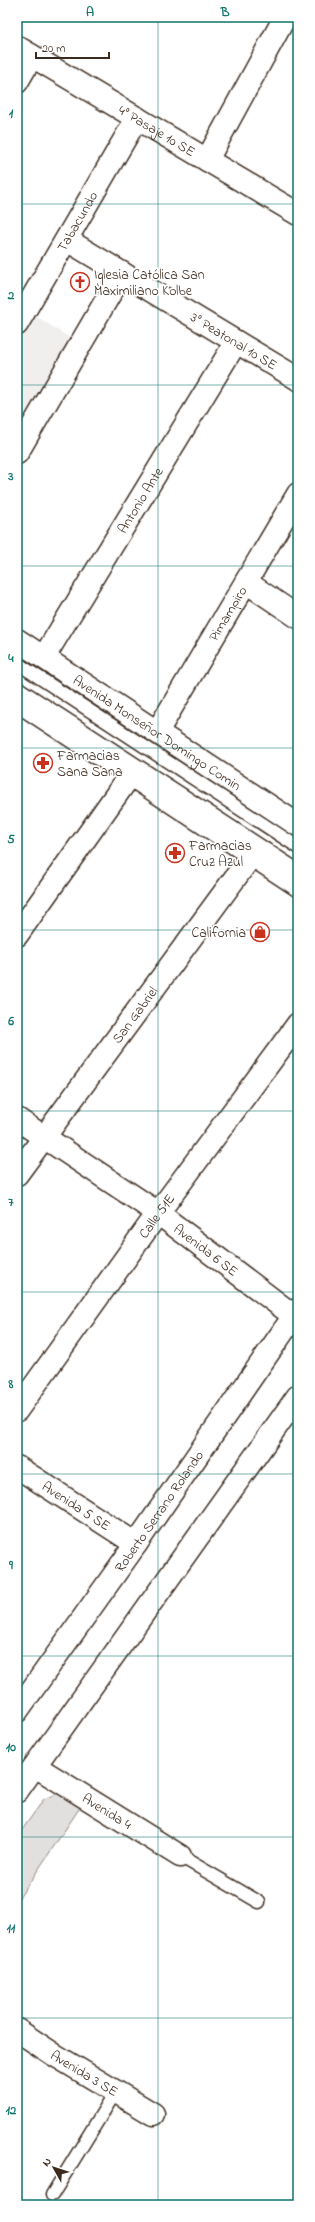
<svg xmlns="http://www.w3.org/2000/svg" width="315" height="2222" font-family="'Indie Flower',sans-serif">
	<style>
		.built { fill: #f1efee }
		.green { fill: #e2e0de; stroke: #8e857e }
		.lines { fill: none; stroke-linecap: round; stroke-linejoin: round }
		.lane-casing { stroke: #3b2a1e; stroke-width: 15 }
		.street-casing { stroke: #3b2a1e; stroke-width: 25 }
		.secondary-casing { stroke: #3b2a1e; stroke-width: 25 }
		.lane { stroke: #fff; stroke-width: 12 }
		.street { stroke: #fff; stroke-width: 22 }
		.secondary { stroke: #fff; stroke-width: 22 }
		.grid { fill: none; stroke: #0f766e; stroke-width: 1; stroke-opacity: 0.55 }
		.labels { text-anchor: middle; stroke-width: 3.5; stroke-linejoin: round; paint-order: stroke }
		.street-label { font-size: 14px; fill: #3b2a1e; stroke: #fff }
		.poi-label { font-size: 14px; fill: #3b2a1e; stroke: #fff; text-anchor: start }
		.neatline { fill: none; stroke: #0f766e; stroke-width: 1.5 }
		.grid-label { font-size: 13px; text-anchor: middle; font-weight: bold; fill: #0f766e }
	</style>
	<rect width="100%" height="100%" fill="#fff"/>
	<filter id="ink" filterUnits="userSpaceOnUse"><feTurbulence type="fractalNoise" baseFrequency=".025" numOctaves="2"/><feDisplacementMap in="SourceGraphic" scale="8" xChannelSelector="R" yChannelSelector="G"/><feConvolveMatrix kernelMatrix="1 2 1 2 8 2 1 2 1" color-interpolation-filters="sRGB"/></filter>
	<g filter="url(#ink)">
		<path class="built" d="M31 313 73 340 17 431V335Z"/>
		<path class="green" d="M59 1793 83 1803 17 1901V1837L44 1799Z"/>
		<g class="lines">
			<defs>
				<g id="lane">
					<path d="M17 663 298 847"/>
					<path d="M17 687 298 870"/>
					<path d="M180 1856 259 1902"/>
					<path d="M52 2195 116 2091"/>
				</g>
				<g id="street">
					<path id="s1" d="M17 47 298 214"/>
					<path d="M17 82 32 56"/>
					<path d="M207 160 285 17"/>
					<path id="s2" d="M67 240 298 379"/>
					<path id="s3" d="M17 324 137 118"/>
					<path d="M17 453 122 273"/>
					<path d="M246 582 298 617"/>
					<path id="s4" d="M44 657 236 342"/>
					<path id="s5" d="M157 732 298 494"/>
					<path d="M17 935 131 774"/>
					<path id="s6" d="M17 1119 158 1213 294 1316"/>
					<path id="s7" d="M17 1174 252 855"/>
					<path id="s8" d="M17 1410 158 1213 298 1024"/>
					<path id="s9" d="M17 1467 136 1544"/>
					<path id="s10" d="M35 1766 180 1856"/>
					<path id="s11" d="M17 2030 53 2054 153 2114"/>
				</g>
				<g id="secondary">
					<path id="s12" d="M17 640 298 825"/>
					<path d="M17 700 298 885"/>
					<path id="s13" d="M17 1711 136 1544 298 1310"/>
					<path d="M17 1791 298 1396"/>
				</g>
			</defs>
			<use href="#lane" class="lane-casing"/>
			<use href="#street" class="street-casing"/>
			<use href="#secondary" class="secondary-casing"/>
			<use href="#lane" class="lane"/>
			<use href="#street" class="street"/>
			<use href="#secondary" class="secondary"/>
		</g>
	</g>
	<path class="grid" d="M158 17V2205M17 204H298M17 385H298M17 566H298M17 748H298M17 930H298M17 1111H298M17 1292H298M17 1474H298M17 1656H298M17 1837H298M17 2018H298"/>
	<defs>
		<symbol id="church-ring" viewBox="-11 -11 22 22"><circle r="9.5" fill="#fff" stroke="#c8321e" stroke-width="1.5"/><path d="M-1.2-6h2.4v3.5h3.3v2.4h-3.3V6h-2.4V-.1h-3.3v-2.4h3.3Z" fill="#c8321e"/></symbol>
		<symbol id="pharmacy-ring" viewBox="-11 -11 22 22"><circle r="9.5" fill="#fff" stroke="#c8321e" stroke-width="1.5"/><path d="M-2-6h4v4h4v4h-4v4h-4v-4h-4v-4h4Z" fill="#c8321e"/></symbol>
		<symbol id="shop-ring" viewBox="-11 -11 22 22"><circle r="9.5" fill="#fff" stroke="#c8321e" stroke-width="1.5"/><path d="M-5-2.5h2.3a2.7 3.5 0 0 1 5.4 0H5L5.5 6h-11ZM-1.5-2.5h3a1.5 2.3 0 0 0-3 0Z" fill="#c8321e"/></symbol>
	</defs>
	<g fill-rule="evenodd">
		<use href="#church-ring" x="69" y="271" width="22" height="22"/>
		<use href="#pharmacy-ring" x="32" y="752" width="22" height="22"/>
		<use href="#pharmacy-ring" x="164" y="842" width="22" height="22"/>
		<use href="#shop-ring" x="249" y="921" width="22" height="22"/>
	</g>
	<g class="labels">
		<g class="street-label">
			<text dy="5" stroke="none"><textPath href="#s1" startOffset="163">4° Pasaje 10 SE</textPath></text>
			<text dy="5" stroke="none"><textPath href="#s3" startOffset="119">Tabacundo</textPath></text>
			<text dy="5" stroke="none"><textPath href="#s2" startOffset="195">3° Peatonal 10 SE</textPath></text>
			<text dy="5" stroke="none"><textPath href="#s4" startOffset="184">Antonio Ante</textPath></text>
			<text dy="5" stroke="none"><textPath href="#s5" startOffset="138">Pimampiro</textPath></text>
			<text dy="5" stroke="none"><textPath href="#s12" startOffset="168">Avenida Monseñor Domingo Comin</textPath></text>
			<text dy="5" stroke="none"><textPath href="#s7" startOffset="198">San Gabriel</textPath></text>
			<text dy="5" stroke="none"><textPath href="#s8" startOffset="239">Calle 51E</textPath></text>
			<text dy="5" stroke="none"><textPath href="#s6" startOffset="230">Avenida 6 SE</textPath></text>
			<text dy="5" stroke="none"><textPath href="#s9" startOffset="71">Avenida 5 SE</textPath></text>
			<text dy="5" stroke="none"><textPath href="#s13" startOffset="245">Roberto Serrano Rolando</textPath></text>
			<text dy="5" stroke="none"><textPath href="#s10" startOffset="85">Avenida 4</textPath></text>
			<text dy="5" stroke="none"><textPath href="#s11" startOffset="80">Avenida 3 SE</textPath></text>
		</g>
		<g class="poi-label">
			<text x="94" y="279">Iglesia Católica San<tspan x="94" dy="16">Maximiliano Kolbe</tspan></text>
			<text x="57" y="760">Farmacias<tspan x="57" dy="16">Sana Sana</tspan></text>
			<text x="189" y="850">Farmacias<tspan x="189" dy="16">Cruz Azul</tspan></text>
			<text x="246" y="937" text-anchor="end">California</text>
		</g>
	</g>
	<rect width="315" height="2222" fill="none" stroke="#fff" stroke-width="44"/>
	<g transform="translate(54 2168) rotate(309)" stroke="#ffffff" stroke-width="3" paint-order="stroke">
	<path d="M0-3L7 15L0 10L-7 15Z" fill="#3b2a1e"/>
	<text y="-6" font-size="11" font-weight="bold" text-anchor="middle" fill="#3b2a1e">N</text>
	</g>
	<path d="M36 52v6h73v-6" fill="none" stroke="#3b2a1e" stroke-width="2"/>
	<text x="42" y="52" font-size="12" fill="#3b2a1e" stroke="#ffffff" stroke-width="3" paint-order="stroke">20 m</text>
	<rect x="22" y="22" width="271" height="2178" class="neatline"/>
	<g class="grid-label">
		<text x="90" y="16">A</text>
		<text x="225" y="16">B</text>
		<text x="11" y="117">1</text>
		<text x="11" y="299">2</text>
		<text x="11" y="480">3</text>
		<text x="11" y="662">4</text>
		<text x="11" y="843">5</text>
		<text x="11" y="1025">6</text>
		<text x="11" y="1206">7</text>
		<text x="11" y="1388">8</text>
		<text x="11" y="1569">9</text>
		<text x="11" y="1751">10</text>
		<text x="11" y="1932">11</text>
		<text x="11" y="2114">12</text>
	</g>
</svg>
